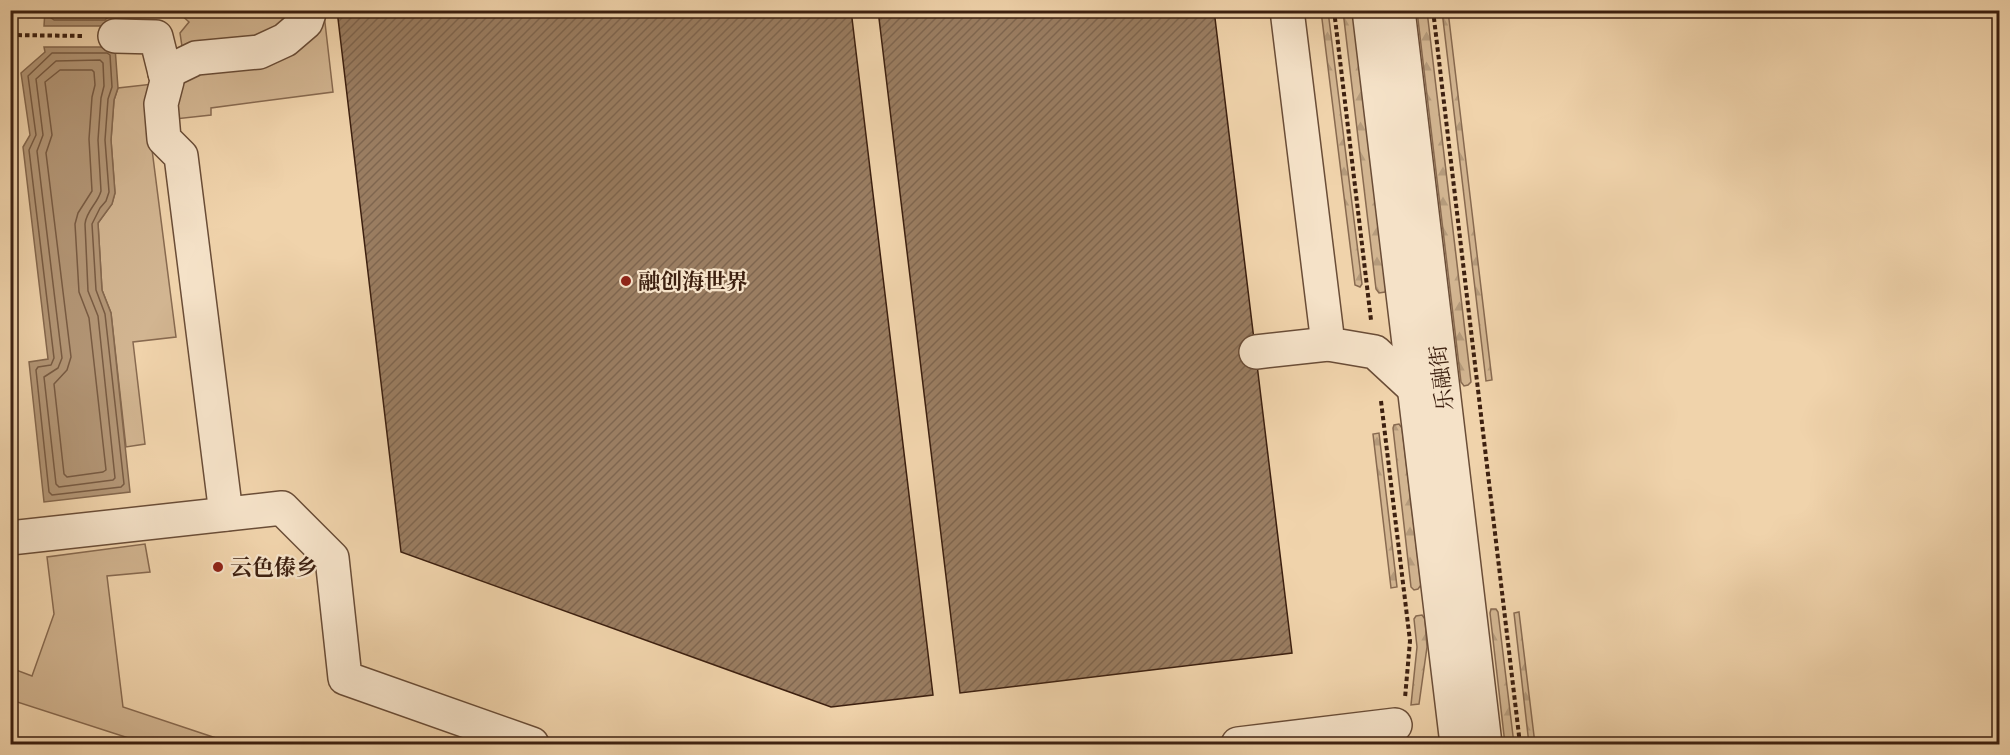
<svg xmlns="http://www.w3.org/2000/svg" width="2010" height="755" font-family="'Old Standard TT','Noto Serif SC',serif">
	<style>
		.grass { fill: #d2b591; stroke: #886a50; stroke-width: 1.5 }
		.forest { fill: url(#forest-firs); stroke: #886a50; stroke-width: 1.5 }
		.water { fill: #b39676; stroke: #84674d; stroke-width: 1.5 }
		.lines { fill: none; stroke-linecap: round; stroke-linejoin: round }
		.shore { stroke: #785b43; stroke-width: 1.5 }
		.building { fill: url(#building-hatch); stroke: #3d2010; stroke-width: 1.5 }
		.minor-casing { stroke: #6a4d37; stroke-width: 36 }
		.path { stroke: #3d2010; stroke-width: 4; stroke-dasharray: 4.5 3; stroke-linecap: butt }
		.minor { stroke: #f5e2c8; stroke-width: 33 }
		.poi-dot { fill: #8f2418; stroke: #f5e2c8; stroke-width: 2 }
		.labels { text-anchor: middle; stroke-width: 4.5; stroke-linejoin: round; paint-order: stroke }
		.poi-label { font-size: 22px; font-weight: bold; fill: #3d2010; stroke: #f5e2c8; text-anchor: start }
		.street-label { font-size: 22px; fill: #3d2010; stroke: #f5e2c8 }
	</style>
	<defs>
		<pattern id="forest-firs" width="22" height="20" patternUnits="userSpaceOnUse" patternTransform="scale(1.5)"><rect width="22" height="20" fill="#d2b591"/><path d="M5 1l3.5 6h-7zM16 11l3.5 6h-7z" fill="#b59b7c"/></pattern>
		<pattern id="building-hatch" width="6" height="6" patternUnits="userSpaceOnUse" patternTransform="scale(1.5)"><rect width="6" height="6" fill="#9a7d61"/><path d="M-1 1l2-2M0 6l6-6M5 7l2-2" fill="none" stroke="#7f664f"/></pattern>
	</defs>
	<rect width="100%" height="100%" fill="#f0d3ab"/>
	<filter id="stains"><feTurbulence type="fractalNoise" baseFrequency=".00333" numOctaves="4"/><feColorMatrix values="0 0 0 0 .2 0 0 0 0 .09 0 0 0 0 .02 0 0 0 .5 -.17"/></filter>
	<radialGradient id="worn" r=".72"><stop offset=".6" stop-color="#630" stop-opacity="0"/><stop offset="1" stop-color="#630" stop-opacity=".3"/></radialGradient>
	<g class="grass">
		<path d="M177 11H300L278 32 183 53 180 33 189 22Z"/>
		<path d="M324 14 333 92 211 108V115L166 120 179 80Z"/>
		<path d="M153 84 149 126 176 337 133 342 145 444 126 447 111 313 102 290 98 223 112 204 115 193 111 140 114 100 118 88Z"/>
		<path d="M145 544 150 572 107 576 123 707 234 744H147L11 700V668L32 676 54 614 47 557Z"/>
	</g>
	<g class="forest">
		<path d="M1321 11H1328L1362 284 1360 287 1355 285Z"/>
		<path d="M1343 11H1354L1387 286 1385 292 1379 293 1376 289Z"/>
		<path d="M1417 11H1427L1471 382 1468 385 1464 386 1461 382Z"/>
		<path d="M1442 11H1448L1492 380 1486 381Z"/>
		<path d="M1399 424 1402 428 1421 585 1418 589 1414 590 1411 587 1393 428 1394 425Z"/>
		<path d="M1379 433 1397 587 1391 588 1373 434Z"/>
		<path d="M1491 609H1496L1498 612 1514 744H1505L1490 613Z"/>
		<path d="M1519 612 1535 744H1529L1514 613Z"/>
		<path d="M1422 615 1425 619 1427 647 1419 704 1411 705 1417 647 1414 619 1416 616Z"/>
	</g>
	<g class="water">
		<path d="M45 10 113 11 115 26H44Z"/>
		<path d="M44 47H115L118 88 114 100 111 140 115 193 112 204 98 223 102 290 111 313 130 492 44 502 29 362 48 359 23 147 30 135 21 73 45 52Z"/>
	</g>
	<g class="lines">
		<g class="shore">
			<path d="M51 10V18L54 20H105L108 17 107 10"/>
			<path d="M52 53H107L110 55 112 87 108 99 105 140 109 192 106 201 100 208 92 224 96 290 105 314 124 484 121 487 52 495 49 492 36 370 38 367 51 365 54 358 29 150 36 135 28 76Z"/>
			<path d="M100 60 103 63 104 86 101 98 98 140 101 191C98 203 86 211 85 224L88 291 98 316 115 478 113 480 59 487 56 484 44 377 58 368 62 358 37 151 43 135 36 79 56 61Z"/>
			<path d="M60 70H92L94 72 95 85 92 97 89 139 92 191 78 213 75 224 79 292 89 318 106 470 103 472 67 477 64 474 54 384 67 370 71 357 46 153 52 135 45 82Z"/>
		</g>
	</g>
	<g class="building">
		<path d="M337 10H851L933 695 831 707 401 552Z"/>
		<path d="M878 10H1214L1292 653 960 693Z"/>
	</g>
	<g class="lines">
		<defs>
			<g id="minor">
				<path d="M1287 10 1328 344 1375 352 1415 389"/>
				<path d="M1369 10 1457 744"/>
				<path d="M1398 10 1485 744"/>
				<path d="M115 36 156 37 167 81 161 104 164 139 181 156 226 514"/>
				<path d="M165 73 196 58 259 52 285 40 306 22 310 10"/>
				<path d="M1256 352 1328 344"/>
				<path d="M10 538 282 508 332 558 345 678 532 744"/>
				<path d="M1238 744 1395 725"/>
			</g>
		</defs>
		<use href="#minor" class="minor-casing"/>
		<g class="path">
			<path d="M1334 10 1371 320"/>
			<path d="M1433 10 1520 744"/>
			<path d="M10 35 85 36"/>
			<path d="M1381 401 1410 641 1405 698"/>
		</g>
		<use href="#minor" class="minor"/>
	</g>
	<g class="poi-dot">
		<circle cx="626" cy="281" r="6"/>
		<circle cx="218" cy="567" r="6"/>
	</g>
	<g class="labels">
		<g class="poi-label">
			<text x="638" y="289">融创海世界</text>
			<text x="230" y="575">云色傣乡</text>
		</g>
		<g class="street-label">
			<text transform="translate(1441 378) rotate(-97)" y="8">乐融街</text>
		</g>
	</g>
	<rect width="2010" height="755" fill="none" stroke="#f0d3ab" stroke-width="36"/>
	<rect x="12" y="12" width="1986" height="731" fill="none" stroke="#3d2010" stroke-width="3"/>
	<rect x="18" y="18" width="1974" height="719" fill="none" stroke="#3d2010" stroke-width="1.5"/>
	<rect width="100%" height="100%" filter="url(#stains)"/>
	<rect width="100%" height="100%" fill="url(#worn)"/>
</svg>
